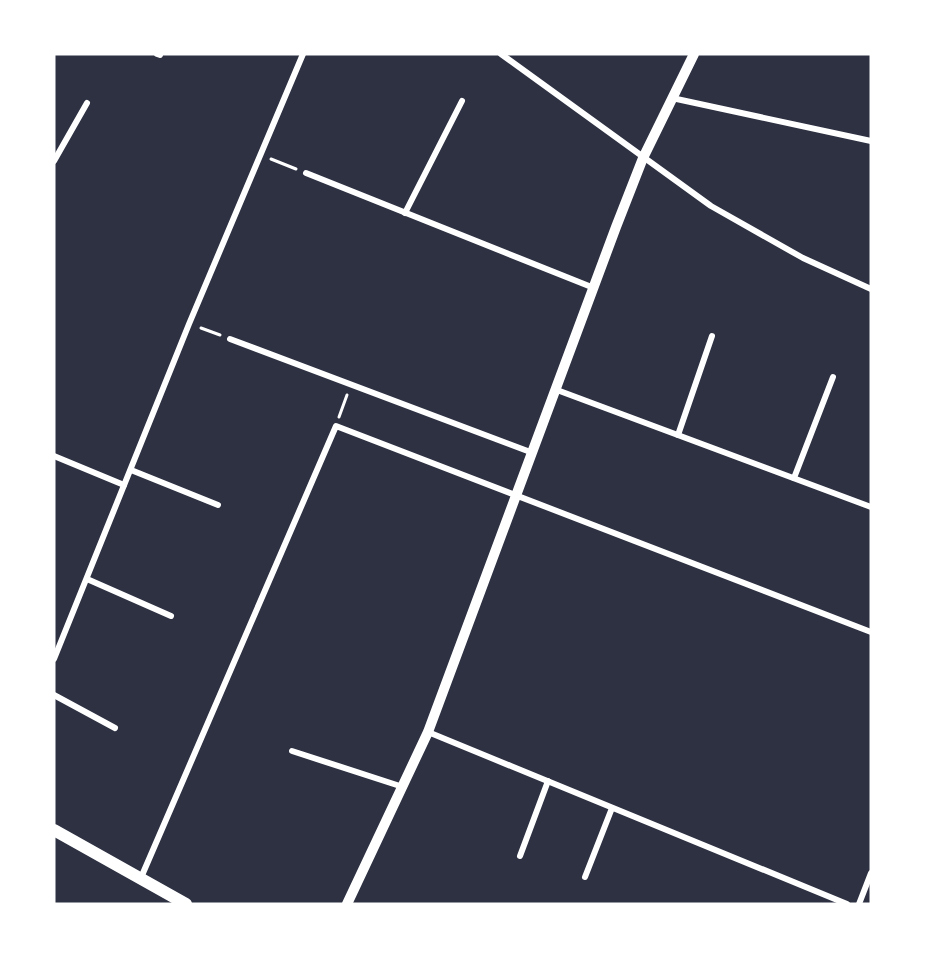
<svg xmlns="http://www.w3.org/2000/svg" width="925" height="958" font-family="'Varela Round',sans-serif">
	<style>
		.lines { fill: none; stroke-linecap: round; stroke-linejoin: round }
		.path { stroke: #fff; stroke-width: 3 }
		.minor { stroke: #fff; stroke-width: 6 }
		.tertiary { stroke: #fff; stroke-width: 10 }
		.secondary { stroke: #fff; stroke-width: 12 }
	</style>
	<rect width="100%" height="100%" fill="#2d3142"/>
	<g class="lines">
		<g class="path">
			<path d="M271 159 296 169"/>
			<path d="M201 328 220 335"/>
			<path d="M339 417 347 395"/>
		</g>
		<g class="minor">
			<path d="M157 54 160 55"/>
			<path d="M501 54 711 206 803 258 871 289"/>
			<path d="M672 98 871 141"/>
			<path d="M54 161 87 103"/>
			<path d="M306 173 594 288"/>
			<path d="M405 213 462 101"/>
			<path d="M230 339 533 453"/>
			<path d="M557 390 871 507"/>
			<path d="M678 435 712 336"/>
			<path d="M54 456 124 485"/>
			<path d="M131 470 218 505"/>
			<path d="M794 478 833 377"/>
			<path d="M87 579 171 616"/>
			<path d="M54 659 189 324 303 54"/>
			<path d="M54 695 115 728"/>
			<path d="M428 732 847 904"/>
			<path d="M292 751 403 787"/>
			<path d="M520 856 548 781"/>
			<path d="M585 877 612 808"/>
			<path d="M140 880 336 426 871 632"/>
			<path d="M859 904 871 873"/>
		</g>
		<path class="tertiary" d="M347 904 428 732 616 227 643 158 694 54"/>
		<path class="secondary" d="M54 830 186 904"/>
	</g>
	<rect width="925" height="958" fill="none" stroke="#ffffff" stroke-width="111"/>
</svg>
